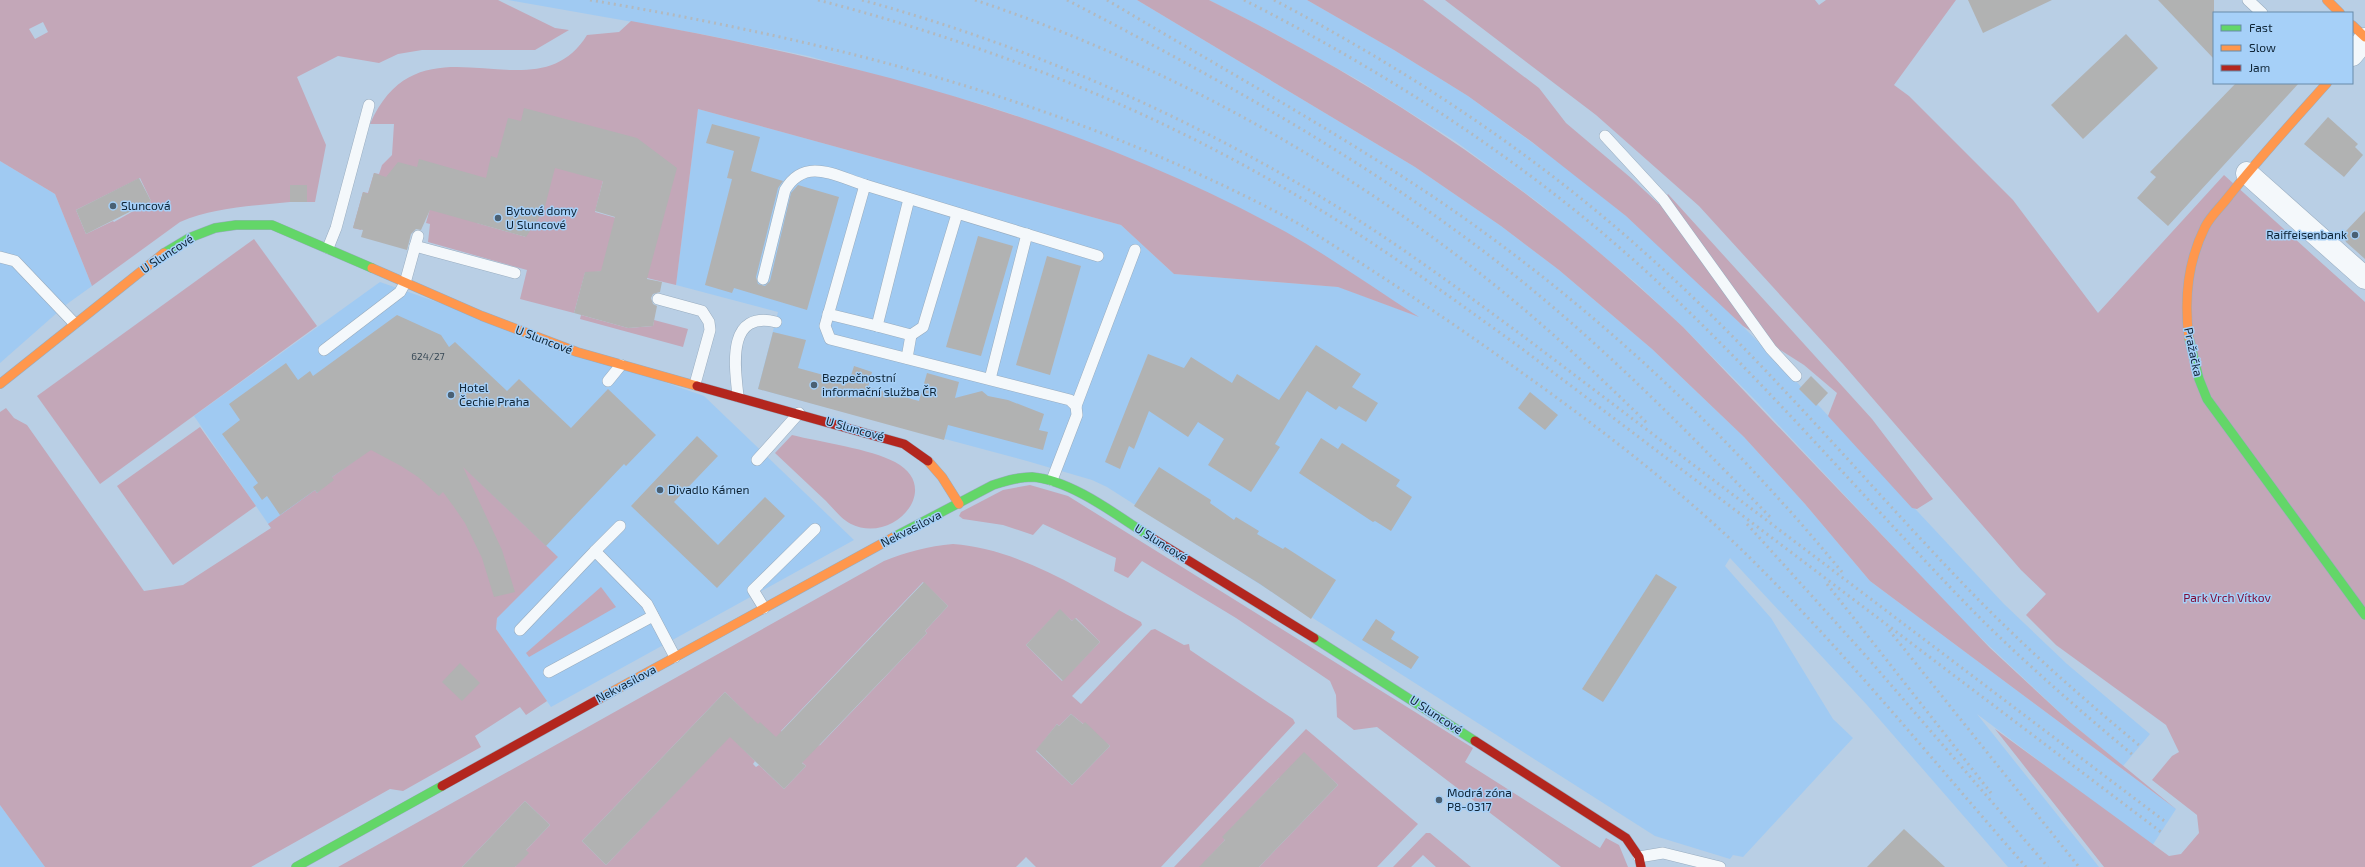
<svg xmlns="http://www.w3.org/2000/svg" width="2365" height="867" font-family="'Exo 2',sans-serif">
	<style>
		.built { fill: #a0caf2 }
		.green { fill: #c3a7b8; fill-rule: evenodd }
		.building { fill: #b1b2b2 }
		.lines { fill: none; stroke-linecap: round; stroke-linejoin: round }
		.lane-casing { stroke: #98acbf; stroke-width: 12 }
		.street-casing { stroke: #98acbf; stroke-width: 23 }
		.fast-casing { stroke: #98acbf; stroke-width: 10 }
		.slow-casing { stroke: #98acbf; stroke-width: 10 }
		.jam-casing { stroke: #98acbf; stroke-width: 10 }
		.lane { stroke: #f4f8fb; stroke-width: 11 }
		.street { stroke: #f4f8fb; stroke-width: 22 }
		.fast { stroke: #63d668; stroke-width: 9 }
		.slow { stroke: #ff974d; stroke-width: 9 }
		.jam { stroke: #b3261e; stroke-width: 9 }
		.rail { stroke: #b2b9bf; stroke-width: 3; stroke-dasharray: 2 4; stroke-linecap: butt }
		.poi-dot { fill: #4a6073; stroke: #a6d0f8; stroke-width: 1.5 }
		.labels { text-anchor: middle; stroke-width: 3; stroke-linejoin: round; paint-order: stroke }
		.number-label { font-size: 10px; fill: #374855 }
		.poi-label { font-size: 12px; fill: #0e2436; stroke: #a6d0f8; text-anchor: start }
		.street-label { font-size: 12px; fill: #0e2436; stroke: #a6d0f8 }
		.park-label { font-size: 12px; fill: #800e38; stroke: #a6d0f8 }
	</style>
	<rect width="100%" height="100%" fill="#b9cfe5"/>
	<g class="built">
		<path d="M508 0H1137L1415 167 1501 226 1559 270 1652 349 1744 437 1805 504 1870 581 2176 809 2152 846 1977 714 2099 867H2008L1867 705 1730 558 1725 566 1771 618 1833 719 1853 738 1743 857 1733 855 1730 859 1655 836 1107 487 1092 480 1027 461 758 389 778 312 676 285 698 109 1121 225 1174 274 1339 287 1417 316 1119 154 1023 118 984 105 808 56 701 34Z"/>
		<path d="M1209 0H1307L1394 50 1468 96 1563 165 1626 216 1704 287 1778 362 2004 604 2067 664 2150 734 2123 766 2071 723 1965 623 1758 403 1683 327 1636 283 1539 203 1455 141 1360 81 1270 31Z"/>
		<path d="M0 161 55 194 92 286 67 304 0 363Z"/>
		<path d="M380 282 704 396 854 540 551 707 496 629 497 618 271 528 194 416Z"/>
		<path d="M0 805 45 867H0Z"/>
	</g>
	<g class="green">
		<path d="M0 0H498L555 28 569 30 535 50H422L398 54 379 63 338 56 297 77 326 145 315 202H307V185H291L290 202C253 206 215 207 180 222L92 286 55 194 0 161ZM43 22 48 32 35 39 29 29ZM140 178 151 201 114 222 113 221 86 234 76 210Z"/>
		<path d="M1137 0H1209L1225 8C1396 94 1544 196 1683 327L1990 648 2071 723 2176 809 1870 581 1805 504 1744 437 1652 349 1559 270 1501 226 1415 167Z"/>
		<path d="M1307 0H1423L1539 88 1566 123 1631 178 1659 204 1668 194 1872 419 1933 499 1917 509 1912 508 1828 416 1837 393 1804 365 1743 326 1626 216 1532 142 1468 96 1394 50Z"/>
		<path d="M1445 0H1815L1819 5 1826 0H1956L1894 85 1909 96 2013 200 2098 313 2224 175 2365 302V867H2104L1995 729 2169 856 2181 854 2199 833 2197 815 2152 780 2172 756 2179 752 2166 725 2056 645 2026 615 2046 594 2021 570 1843 364 1699 206 1596 115Z"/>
		<path d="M631 21C858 62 1083 121 1286 232 1332 258 1375 289 1419 317L1338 287 1174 274 1121 225 698 109 676 285 614 270 585 273 574 313 520 299 527 270 428 242 430 224 426 223 435 191 369 202 361 230 353 228 363 192 368 193 374 173 379 174 382 165 392 155 394 124H370C421 8 535 120 587 35L619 32ZM603 181 641 225 595 212ZM485 192 526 237 477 223Z"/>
		<path d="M254 239 317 326 100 484 37 396Z"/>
		<path d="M581 315 628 328 653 326 654 320 688 329 683 347 580 319Z"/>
		<path d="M6 408 14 418 27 425 144 591 183 585 271 528 268 524 315 490 317 493 332 477 415 417 448 452 558 557 497 618 496 629 547 701 526 715 520 707 475 736 481 747 403 791 390 789 251 867H45L0 805V412Z"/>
		<path d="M200 427 256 506 173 565 117 486Z"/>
		<path d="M792 435C820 442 871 449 895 462 944 488 893 545 851 524 841 519 834 509 826 501 809 485 792 469 775 453Z"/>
		<path d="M1030 485 1068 496 1473 748 1465 762 1600 848 1606 838 1619 845 1628 867H1561L1377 727 1354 730 1337 717 1336 695 1330 681 1236 618 1142 561 1128 578 1114 571 1116 558 1043 524 1033 535 1003 525 963 519 959 516 961 512 1003 490Z"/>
		<path d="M953 544C1021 549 1082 591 1141 622L1142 625 1072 696 1081 704 1151 630 1155 629 1184 645 1189 644 1190 650 1293 719 1295 723 1161 867H1036L1026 857 1016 867H515L526 850 550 825 525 801 462 867H338L884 561C907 552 928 546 953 544ZM923 582 948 606 925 631 927 633 820 745 793 754 806 766 784 789 759 765 756 767 753 764 755 761 739 745 787 738 781 731ZM1060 610 1072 621 1076 618 1100 642 1062 681 1026 645ZM725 692 749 716 606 865 582 841ZM1071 714 1110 746 1072 785 1036 751 1057 724 1059 726Z"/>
		<path d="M601 587 616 607 529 657 526 653Z"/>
		<path d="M1306 729 1418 824 1377 867H1259L1338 785 1304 753 1282 780 1279 778 1223 837 1225 840 1203 864 1206 867H1174Z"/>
		<path d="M1426 833H1430L1471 867H1436L1423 855 1411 867H1393Z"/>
	</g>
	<g class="building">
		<path d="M1968 0H2052L1983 33Z"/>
		<path d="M2158 0H2214V59Z"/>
		<path d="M2126 34 2158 68 2083 139 2051 105Z"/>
		<path d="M2236 83H2299L2168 226 2137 198 2156 177 2150 172Z"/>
		<path d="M524 108 637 138 677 168 647 279 662 282 660 292 653 294 651 298 653 304 657 306 653 326 628 328 574 313 585 272 601 271 615 217 595 211 603 181 555 168 544 210 526 237 430 210 421 230 416 229 411 234 407 250 361 237 363 230 353 228 363 192 368 194 374 173 386 177 398 162 417 167 419 159 486 178 491 156 497 158 508 118 521 121Z"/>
		<path d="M2328 117 2358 144 2355 147 2363 155 2344 177 2304 144Z"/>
		<path d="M712 124 760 137 751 171 783 181 778 188 756 277 758 284 765 286 770 281 791 193 798 185 839 197 807 310 734 288 732 293 705 285 732 179 727 178 734 151 706 143Z"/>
		<path d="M139 178 151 201 86 234 76 210Z"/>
		<rect x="290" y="185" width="17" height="17"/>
		<path d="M2365 211V259L2346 242 2344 237 2345 232Z"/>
		<path d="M978 236 1013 246 981 356 946 347Z"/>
		<path d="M1047 256 1081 266 1050 375 1016 365Z"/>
		<path d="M397 315 441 335 449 347 455 342 507 391 519 379 571 428 608 389 656 435 626 466 624 464 546 546 463 467 502 550 515 592 494 597 482 558 465 523 454 507 443 492 439 496 418 477 401 466 371 450 332 477 334 480 317 493 315 490 280 515 267 496 262 500 253 487 258 483 222 434 240 420 229 404 286 363 298 380 310 371 313 376Z"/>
		<path d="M773 332 806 340 798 368 849 382 854 366 872 372 868 387 919 401 927 373 959 382 955 398 982 391 988 396 1008 400 1044 414 1039 430 1048 432 1043 450 948 425 944 440 758 389Z"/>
		<path d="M1316 345 1361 374 1352 387 1378 403 1366 422 1339 406 1336 410 1307 391 1275 444 1280 447 1251 492 1208 465 1224 439 1198 422 1188 437 1149 411 1134 449 1129 446 1120 469 1105 462 1148 354 1184 368 1191 357 1232 383 1237 374 1279 400Z"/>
		<path d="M1811 376 1828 393 1816 406 1799 389Z"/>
		<path d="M1530 392 1558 415 1545 430 1518 408Z"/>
		<path d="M697 436 718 456 674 502 718 545 765 497 785 516 717 588 631 506Z"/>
		<path d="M1321 438 1338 449 1342 443 1400 480 1396 486 1412 497 1391 531 1375 521 1373 522 1299 473Z"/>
		<path d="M1159 467 1211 500 1210 503 1234 520 1236 517 1259 531 1257 534 1283 549 1285 547 1336 580 1311 619 1260 584 1134 506Z"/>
		<path d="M1656 574 1677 587 1603 702 1582 689Z"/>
		<path d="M924 582 948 606 925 631 927 633 802 763 806 766 784 789 730 737 606 865 582 841 725 692 758 724 760 722 776 737Z"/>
		<path d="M1060 609 1072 621 1075 618 1100 642 1063 681 1026 645Z"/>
		<path d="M1376 619 1395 632 1391 639 1419 657 1411 669 1362 640Z"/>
		<path d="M460 663 480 683 462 701 442 682Z"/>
		<path d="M1071 714 1083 724 1085 722 1110 746 1072 785 1036 750 1057 724 1059 726Z"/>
		<path d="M1304 752 1338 785 1259 867H1199L1225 840 1222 837Z"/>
		<path d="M525 801 550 825 526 850 529 853 515 867H462Z"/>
		<path d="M1904 829 1945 867H1867Z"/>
	</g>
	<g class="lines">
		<defs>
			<g id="lane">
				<path d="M2248 0 2262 13"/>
				<path d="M1605 136 1663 199 1771 349 1796 376"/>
				<path d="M909 199 877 326 911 335 923 327 957 214"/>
				<path d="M415 246 515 273"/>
				<path d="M328 248 336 228 369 105"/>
				<path d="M0 257 15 261 74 323"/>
				<path d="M763 279 785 190C805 156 836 176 865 185"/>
				<path d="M658 299 702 311 709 322 710 330 695 384"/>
				<path d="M828 314 877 326"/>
				<path d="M324 350 400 292 405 283 418 236"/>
				<path d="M907 358 911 335"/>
				<path d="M990 379 1027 234"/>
				<path d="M608 381 621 365"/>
				<path d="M738 396C735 367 726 310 776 322"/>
				<path d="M1076 406 1135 250"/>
				<path d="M757 460 799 413"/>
				<path d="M1052 480 1077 415 1076 406 1070 400 830 339 825 326 865 185 1098 256"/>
				<path d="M595 551 620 526"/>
				<path d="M764 608 753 590 815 529"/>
				<path d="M520 630 595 551 647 604 675 657"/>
				<path d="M549 672 653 616"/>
				<path d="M1639 857 1663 853 1720 867"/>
			</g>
			<g id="street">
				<path d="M2352 55 2365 39"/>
				<path d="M2247 173 2365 278"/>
			</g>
			<g id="fast">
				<path d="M164 253 189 238 215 228 236 225H272L372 268"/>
				<path d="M2189 338 2199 379 2207 399 2365 615"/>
				<path d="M894 537 993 485C1006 481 1018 477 1032 477 1072 480 1119 517 1152 538"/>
				<path d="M1314 638 1475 741"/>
				<path d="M296 867 442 786"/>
			</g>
			<g id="slow">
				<path d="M2327 0 2340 13"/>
				<path d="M2352 25 2365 37"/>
				<path d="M372 268 482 316 577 352 697 386"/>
				<path d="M2189 338C2184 300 2188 261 2205 227 2211 215 2221 207 2229 196 2260 157 2294 120 2327 83"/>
				<path d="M0 384 164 253"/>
				<path d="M928 461 942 477 959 504"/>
				<path d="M599 699 894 537"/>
			</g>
			<g id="jam">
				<path d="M697 386 904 444 928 461"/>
				<path d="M1152 538 1314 638"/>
				<path d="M1475 741 1626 838 1639 857 1641 867"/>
				<path d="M442 786 599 699"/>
			</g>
		</defs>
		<use href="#lane" class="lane-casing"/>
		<use href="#street" class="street-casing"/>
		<use href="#fast" class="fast-casing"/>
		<use href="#slow" class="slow-casing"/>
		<use href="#jam" class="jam-casing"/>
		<use href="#lane" class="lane"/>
		<use href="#street" class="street"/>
		<use href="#fast" class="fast"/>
		<use href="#slow" class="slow"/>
		<use href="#jam" class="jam"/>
		<g class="rail">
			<path d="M590 0C838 42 1067 101 1290 219 1312 231 1334 246 1356 260 1407 293 1457 326 1507 362 1589 420 1670 481 1743 551 1844 650 1933 761 2026 867"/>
			<path d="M818 0C994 46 1164 113 1319 209 1387 251 1452 298 1517 345L2161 832"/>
			<path d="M862 0C1025 45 1181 112 1326 200 1394 241 1459 289 1523 336L2167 823"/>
			<path d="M975 0C1172 66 1361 172 1520 306 1564 343 1606 383 1647 423"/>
			<path d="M1067 0C1219 79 1369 161 1504 267 1601 343 1686 430 1771 518"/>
			<path d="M1107 0C1217 66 1331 128 1438 200 1591 304 1725 430 1842 572"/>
			<path d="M1244 0C1388 73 1528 163 1648 273 1764 380 1865 500 1975 613 2025 663 2078 709 2133 755"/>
			<path d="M1274 0C1411 72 1540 157 1654 261 1767 363 1864 481 1969 590 2023 646 2081 697 2140 746"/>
			<path d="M1747 524 1866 656 2048 867"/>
			<path d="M1827 584 1991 793"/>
			<path d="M1889 630 2079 867"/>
		</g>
	</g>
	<g class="poi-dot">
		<circle cx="113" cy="206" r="4"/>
		<circle cx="498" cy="218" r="4"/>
		<circle cx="2355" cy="235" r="4"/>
		<circle cx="814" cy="385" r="4"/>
		<circle cx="451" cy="395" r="4"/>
		<circle cx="660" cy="490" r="4"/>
		<circle cx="1439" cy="800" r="4"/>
	</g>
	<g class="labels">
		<g class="number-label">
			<text x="428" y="360">624/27</text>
		</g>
		<g class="poi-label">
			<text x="121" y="210">Sluncová</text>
			<text x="506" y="215">Bytové domy<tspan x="506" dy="14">U Sluncové</tspan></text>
			<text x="2347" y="239" text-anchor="end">Raiffeisenbank</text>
			<text x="822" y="382">Bezpečnostní<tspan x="822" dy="14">informační služba ČR</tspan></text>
			<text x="459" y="392">Hotel<tspan x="459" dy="14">Čechie Praha</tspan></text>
			<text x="668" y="494">Divadlo Kámen</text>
			<text x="1447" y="797">Modrá zóna<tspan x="1447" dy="14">P8-0317</tspan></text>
		</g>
		<g class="street-label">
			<text transform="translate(167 254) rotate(-33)" y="4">U Sluncové</text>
			<text transform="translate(544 340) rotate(21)" y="4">U Sluncové</text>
			<text transform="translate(2193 352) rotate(78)" y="4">Pražačka</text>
			<text transform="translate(855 429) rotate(16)" y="4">U Sluncové</text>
			<text transform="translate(911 529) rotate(-27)" y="4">Nekvasilova</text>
			<text transform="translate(1161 543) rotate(32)" y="4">U Sluncové</text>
			<text transform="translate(626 684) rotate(-28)" y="4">Nekvasilova</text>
			<text transform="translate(1436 715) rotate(33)" y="4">U Sluncové</text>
		</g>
		<g class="park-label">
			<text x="2227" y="602">Park Vrch Vítkov</text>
		</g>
	</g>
	<rect x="2213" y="12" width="140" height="72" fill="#a6d0f8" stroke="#698baa"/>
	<rect x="2221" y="25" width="20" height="6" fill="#63d668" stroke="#698baa"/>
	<text x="2249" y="32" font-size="12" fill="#0e2436">Fast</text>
	<rect x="2221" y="45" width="20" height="6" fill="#ff974d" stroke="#698baa"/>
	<text x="2249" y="52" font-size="12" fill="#0e2436">Slow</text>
	<rect x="2221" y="65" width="20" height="6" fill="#b3261e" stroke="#698baa"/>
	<text x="2249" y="72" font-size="12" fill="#0e2436">Jam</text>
</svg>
